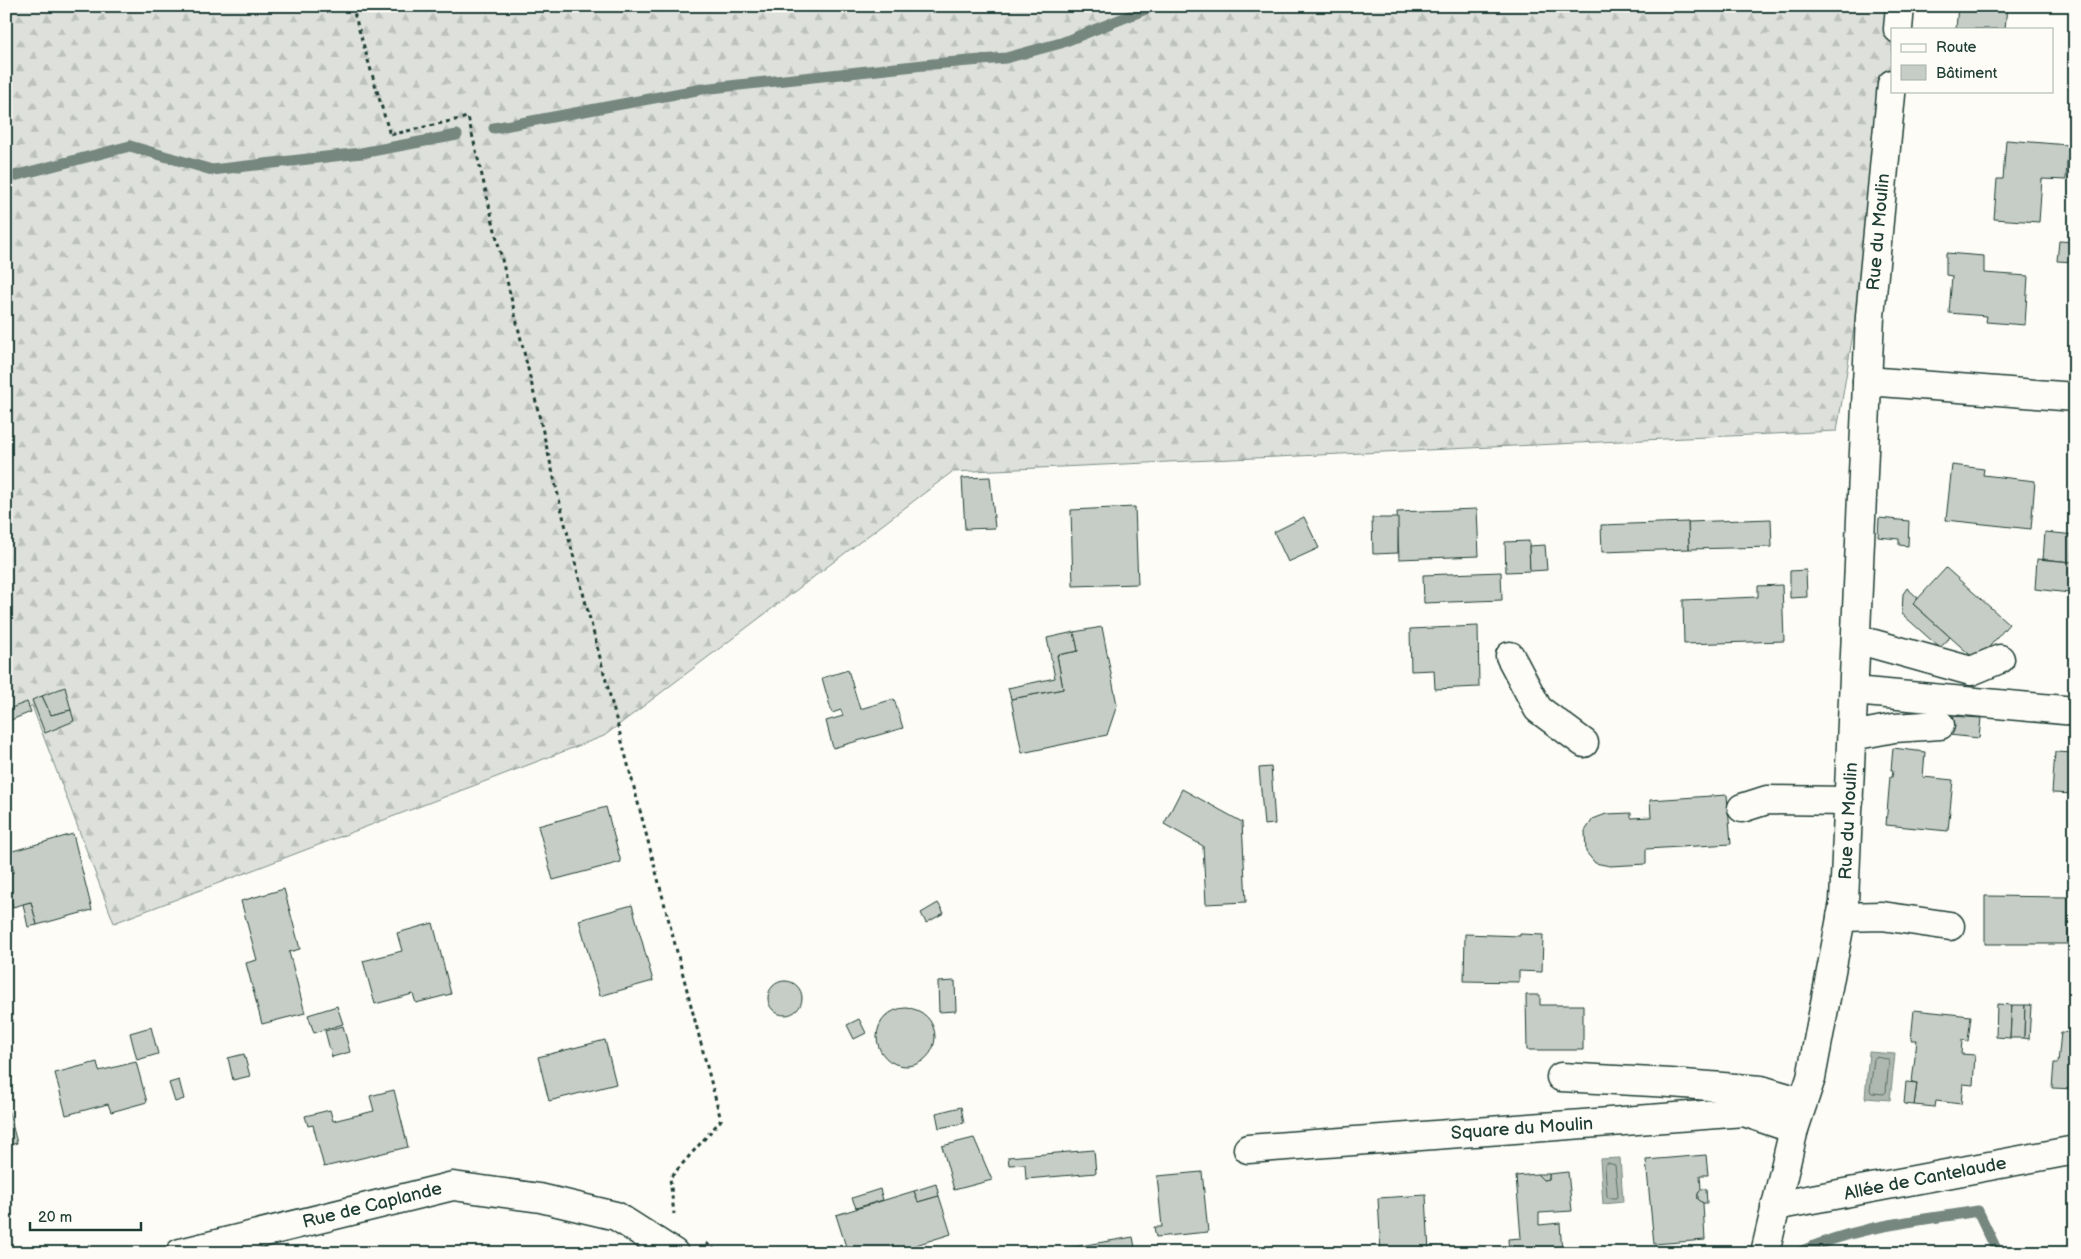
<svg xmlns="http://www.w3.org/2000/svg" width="2081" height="1259" font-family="'Balsamiq Sans',sans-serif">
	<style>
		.forest { fill: url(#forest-firs); stroke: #7e8e88 }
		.water { fill: #aeb8b1; stroke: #75877f }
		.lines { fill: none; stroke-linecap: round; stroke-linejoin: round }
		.shore { stroke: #586e66; stroke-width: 1 }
		.stream { stroke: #75877f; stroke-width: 11 }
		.building { fill: #c6cdc7; stroke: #1f3d34 }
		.minor-casing { stroke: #1f3d34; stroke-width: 31 }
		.major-casing { stroke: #1f3d34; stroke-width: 31 }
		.path { stroke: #1f3d34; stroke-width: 3; stroke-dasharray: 4 4; stroke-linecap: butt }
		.minor { stroke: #fdfcf7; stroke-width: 28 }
		.major { stroke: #fdfcf7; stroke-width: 28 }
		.labels { text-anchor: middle; stroke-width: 5; stroke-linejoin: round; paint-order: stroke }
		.street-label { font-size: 18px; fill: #1f3d34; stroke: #fdfcf7 }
	</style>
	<defs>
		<pattern id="forest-firs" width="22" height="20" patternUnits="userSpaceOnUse" patternTransform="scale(1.25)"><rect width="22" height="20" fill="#dde0db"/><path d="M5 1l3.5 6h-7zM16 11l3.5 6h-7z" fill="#bdc1bd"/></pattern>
	</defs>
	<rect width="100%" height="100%" fill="#fdfcf7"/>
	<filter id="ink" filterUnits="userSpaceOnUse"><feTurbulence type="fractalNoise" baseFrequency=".02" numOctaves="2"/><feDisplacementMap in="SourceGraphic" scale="10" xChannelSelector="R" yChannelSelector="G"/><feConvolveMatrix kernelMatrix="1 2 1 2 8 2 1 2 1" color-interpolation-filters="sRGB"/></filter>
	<g filter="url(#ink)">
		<path class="forest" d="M6 6H1908L1892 29 1893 91 1837 431 952 472 604 736 114 923 32 706 6 716Z"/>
		<g class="water">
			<path d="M1869 1052 1895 1054 1890 1100 1865 1098Z"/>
			<path d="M1620 1158 1623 1202 1603 1204 1600 1159Z"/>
		</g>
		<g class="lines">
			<g class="shore">
				<path d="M1876 1057 1887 1059 1889 1061 1886 1092 1884 1094 1872 1093 1870 1091 1874 1059Z"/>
				<path d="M1608 1163 1615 1165 1618 1195 1616 1198H1609L1607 1196 1605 1166Z"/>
			</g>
			<g class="stream">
				<path d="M494 128 702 89 933 64 1006 58 1061 43 1154 6"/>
				<path d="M6 178 130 146 212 170 361 153 457 135"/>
				<path d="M1798 1253C1854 1226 1917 1221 1978 1211L1998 1253"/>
			</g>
		</g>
		<g class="building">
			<path d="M1958 6H2007L2005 29H1956Z"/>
			<path d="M2006 140 2068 145 2066 180 2042 179 2039 222 1994 219 1997 179H2003Z"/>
			<path d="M2059 241 2075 242V262L2057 261Z"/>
			<path d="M1946 253 1984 256V273L2028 276 2025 325 1986 322 1987 316 1949 313 1952 276 1946 275Z"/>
			<path d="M1952 465 1984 469 1983 475 2035 481 2031 529 1946 520Z"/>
			<path d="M990 477 995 528 965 529 962 478Z"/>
			<path d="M1135 507 1138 584 1073 586 1071 510Z"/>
			<path d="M1477 509 1479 556 1399 559 1397 512Z"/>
			<path d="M1304 517 1319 548 1288 562 1274 532Z"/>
			<path d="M1372 518H1398V553L1373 554Z"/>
			<path d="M1879 518 1909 521 1908 546 1899 545V539L1878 537Z"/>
			<path d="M1771 519 1772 547 1689 549 1688 522Z"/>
			<path d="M1688 522 1689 549 1602 552 1601 525Z"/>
			<path d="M2045 532 2075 535 2072 562 2043 559Z"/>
			<path d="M1529 541 1530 571 1506 572 1505 542Z"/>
			<path d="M1545 545 1547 570 1530 571 1529 546Z"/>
			<path d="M2037 559 2072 562 2070 593 2035 589Z"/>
			<path d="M1946 568 2009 624 1977 661 1913 604Z"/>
			<path d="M1806 570 1807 597 1790 598V571Z"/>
			<path d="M1501 572 1502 600 1424 603 1423 575Z"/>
			<path d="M1782 585 1784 641 1684 644 1683 600 1758 597V586Z"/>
			<path d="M1907 588 1918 598 1913 604 1950 637 1940 648 1902 614 1903 594Z"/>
			<path d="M1478 626 1479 687 1435 689 1434 670 1411 671 1410 629Z"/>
			<path d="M1102 627 1117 705 1107 735 1022 753 1011 699 1063 689 1057 655 1078 651 1074 632Z"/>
			<path d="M1074 632 1078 651 1057 655 1063 689 1011 699 1008 688 1055 678 1047 638Z"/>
			<path d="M848 670 860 709 894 699 903 728 833 748 826 721 843 716 841 710 832 713 822 678Z"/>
			<path d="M65 687 71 710 51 715 42 696Z"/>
			<path d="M42 696 51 715 71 710 74 721 45 733 32 700Z"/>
			<path d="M27 702 31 712 6 722V710Z"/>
			<path d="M1950 716 1981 718 1979 738 1949 735Z"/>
			<path d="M1893 748 1925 752 1923 777 1953 780 1948 831 1886 825 1890 777H1892L1893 770H1891Z"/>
			<path d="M2055 752 2075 753V794L2052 793Z"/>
			<path d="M1271 767 1275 824 1264 825 1259 768Z"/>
			<path d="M1182 789 1242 822 1246 902 1206 904 1203 846 1164 824Z"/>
			<path d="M1727 795 1731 844 1646 849V864L1610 866 1595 863 1586 852 1585 831 1593 819 1606 814 1631 813V818L1651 817 1650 800Z"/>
			<path d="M606 807 621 862 553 880 538 826Z"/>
			<path d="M73 834 92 910 37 925 31 902 13 907 6 881V874L14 872 9 852Z"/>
			<path d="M6 881 13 907 6 909Z"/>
			<path d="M284 889 300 949 289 952 305 1013 262 1024 246 963 257 960 241 901Z"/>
			<path d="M1985 896 2068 897V944H1985Z"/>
			<path d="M31 902 37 925 28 927 23 904Z"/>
			<path d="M938 903 944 913 926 923 921 913Z"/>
			<path d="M632 905 653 981 600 996 579 920Z"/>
			<path d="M433 923 451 994 416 1003 413 994 375 1004 363 961 402 951 397 933Z"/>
			<path d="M1465 934 1520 936V934L1543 935 1542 972 1519 971V982L1464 981Z"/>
			<path d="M955 981 956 1011 939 1012 938 982Z"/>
			<circle cx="785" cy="998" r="17"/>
			<path d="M1526 995H1540V1005H1583V1050H1527Z"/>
			<path d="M1997 1004 2012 1005 2010 1038 1996 1037Z"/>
			<path d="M2012 1005H2025L2024 1038H2010Z"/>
			<path d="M2025 1005H2031L2029 1039 2024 1038Z"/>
			<path d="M337 1006 343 1024 314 1033 308 1015Z"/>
			<circle cx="906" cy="1037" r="29"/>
			<path d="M1914 1010 1971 1016 1968 1041 1962 1040 1961 1054 1975 1055 1973 1085 1963 1084 1961 1104 1936 1101 1935 1107 1914 1105 1917 1083 1912 1082 1917 1040H1911Z"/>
			<path d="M859 1019 866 1033 854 1039 847 1025Z"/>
			<path d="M343 1026 350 1052 332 1057 325 1031Z"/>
			<path d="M151 1027 158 1054 137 1060 130 1033Z"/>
			<path d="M2061 1032 2075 1033V1089L2052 1088 2054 1063H2058Z"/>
			<path d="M605 1040 616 1084 549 1101 538 1057Z"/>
			<path d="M244 1054 250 1076 233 1080 228 1058Z"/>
			<path d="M97 1062 99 1071 136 1062 147 1102 111 1112 108 1104 66 1115 55 1073Z"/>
			<path d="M179 1080 184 1099 175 1102 169 1083Z"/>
			<path d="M1906 1082 1917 1083 1914 1105 1904 1104Z"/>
			<path d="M394 1090 408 1147 324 1167 313 1125 308 1126 305 1116 330 1110 333 1121 374 1111 370 1096Z"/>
			<path d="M6 1101 17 1143 6 1146Z"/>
			<path d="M961 1107 964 1123 939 1128 936 1113Z"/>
			<path d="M974 1138 992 1180 954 1190 942 1146Z"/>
			<path d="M1094 1150 1096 1173 1026 1179 1025 1164 1009 1165 1008 1157Z"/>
			<path d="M1706 1155 1708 1175H1700L1701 1189 1698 1194V1199L1703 1203 1705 1240 1654 1244 1646 1160Z"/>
			<path d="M1202 1172 1208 1232 1156 1237 1154 1227H1162L1157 1176Z"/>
			<path d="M1568 1172 1572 1211 1539 1213V1225L1560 1223 1562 1253H1509L1508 1239 1521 1238 1516 1176 1537 1174 1543 1180 1549 1179V1174Z"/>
			<path d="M1537 1174H1549V1179L1543 1180Z"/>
			<path d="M936 1184 939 1196 918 1202 914 1191Z"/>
			<path d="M880 1189 883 1200 856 1208 852 1198Z"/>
			<path d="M1701 1189H1706L1707 1203H1703L1698 1199V1194Z"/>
			<path d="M914 1191 918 1202 939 1196 951 1234 890 1253H848L836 1215Z"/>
			<path d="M1426 1195 1429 1253H1381L1378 1198Z"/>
			<path d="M1133 1237 1136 1253H1063L1062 1249Z"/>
		</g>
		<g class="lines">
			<defs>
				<g id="minor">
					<path d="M1898 29 1900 6"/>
					<path d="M1867 381 2075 397"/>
					<path d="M1856 639 1971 671 2000 659"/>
					<path d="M1510 656 1538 709 1584 743"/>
					<path d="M1854 691 2075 711"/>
					<path d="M1852 736 1894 728 1940 725"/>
					<path d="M1742 808 1767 800 1849 801"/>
					<path d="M1841 917 1882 916 1950 926"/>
					<path d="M1561 1077 1671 1083 1761 1090 1802 1102"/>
					<path d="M1248 1149 1744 1112 1794 1129"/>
					<path d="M1775 1206 2075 1150"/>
					<path d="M1765 1253 1794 1129 1811 1078 1844 902 1870 316 1892 84"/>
				</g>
				<path id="major" d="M180 1253 453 1186 540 1198 616 1216 674 1253"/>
			</defs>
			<use href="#minor" class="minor-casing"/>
			<use href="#major" class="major-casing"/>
			<g class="path">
				<path d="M352 6 390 135 468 117 564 520 721 1120 670 1178 674 1214"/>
				<path d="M706 1243 719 1253"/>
			</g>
			<use href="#minor" class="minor"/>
			<use href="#major" class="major"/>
		</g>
	</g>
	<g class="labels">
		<g class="street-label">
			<text transform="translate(1878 232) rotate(-85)" y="6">Rue du Moulin</text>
			<text transform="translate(1848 821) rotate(-87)" y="6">Rue du Moulin</text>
			<text transform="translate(1522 1128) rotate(-4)" y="6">Square du Moulin</text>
			<text transform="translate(1925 1178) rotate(-11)" y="6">Allée de Cantelaude</text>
			<text transform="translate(372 1205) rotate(-14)" y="6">Rue de Caplande</text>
		</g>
	</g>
	<rect width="2081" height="1259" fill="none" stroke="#fdfcf7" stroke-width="25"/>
	<rect x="12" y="12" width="2056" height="1234" fill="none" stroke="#1f3d34" stroke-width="2" filter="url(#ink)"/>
	<rect x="1891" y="28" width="162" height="65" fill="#fdfcf7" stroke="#a4b0a9"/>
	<rect x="1901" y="44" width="25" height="8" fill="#fdfcf7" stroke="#a4b0a9"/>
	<text x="1936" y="52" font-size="15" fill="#1f3d34">Route</text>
	<rect x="1901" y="65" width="25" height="15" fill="#c6cdc7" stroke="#a4b0a9"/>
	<text x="1936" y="78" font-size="15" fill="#1f3d34">Bâtiment</text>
	<path d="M30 1222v8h111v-8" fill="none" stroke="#1f3d34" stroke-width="2.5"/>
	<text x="38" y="1222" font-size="15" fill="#1f3d34" stroke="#fdfcf7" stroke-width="4" paint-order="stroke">20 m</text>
</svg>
